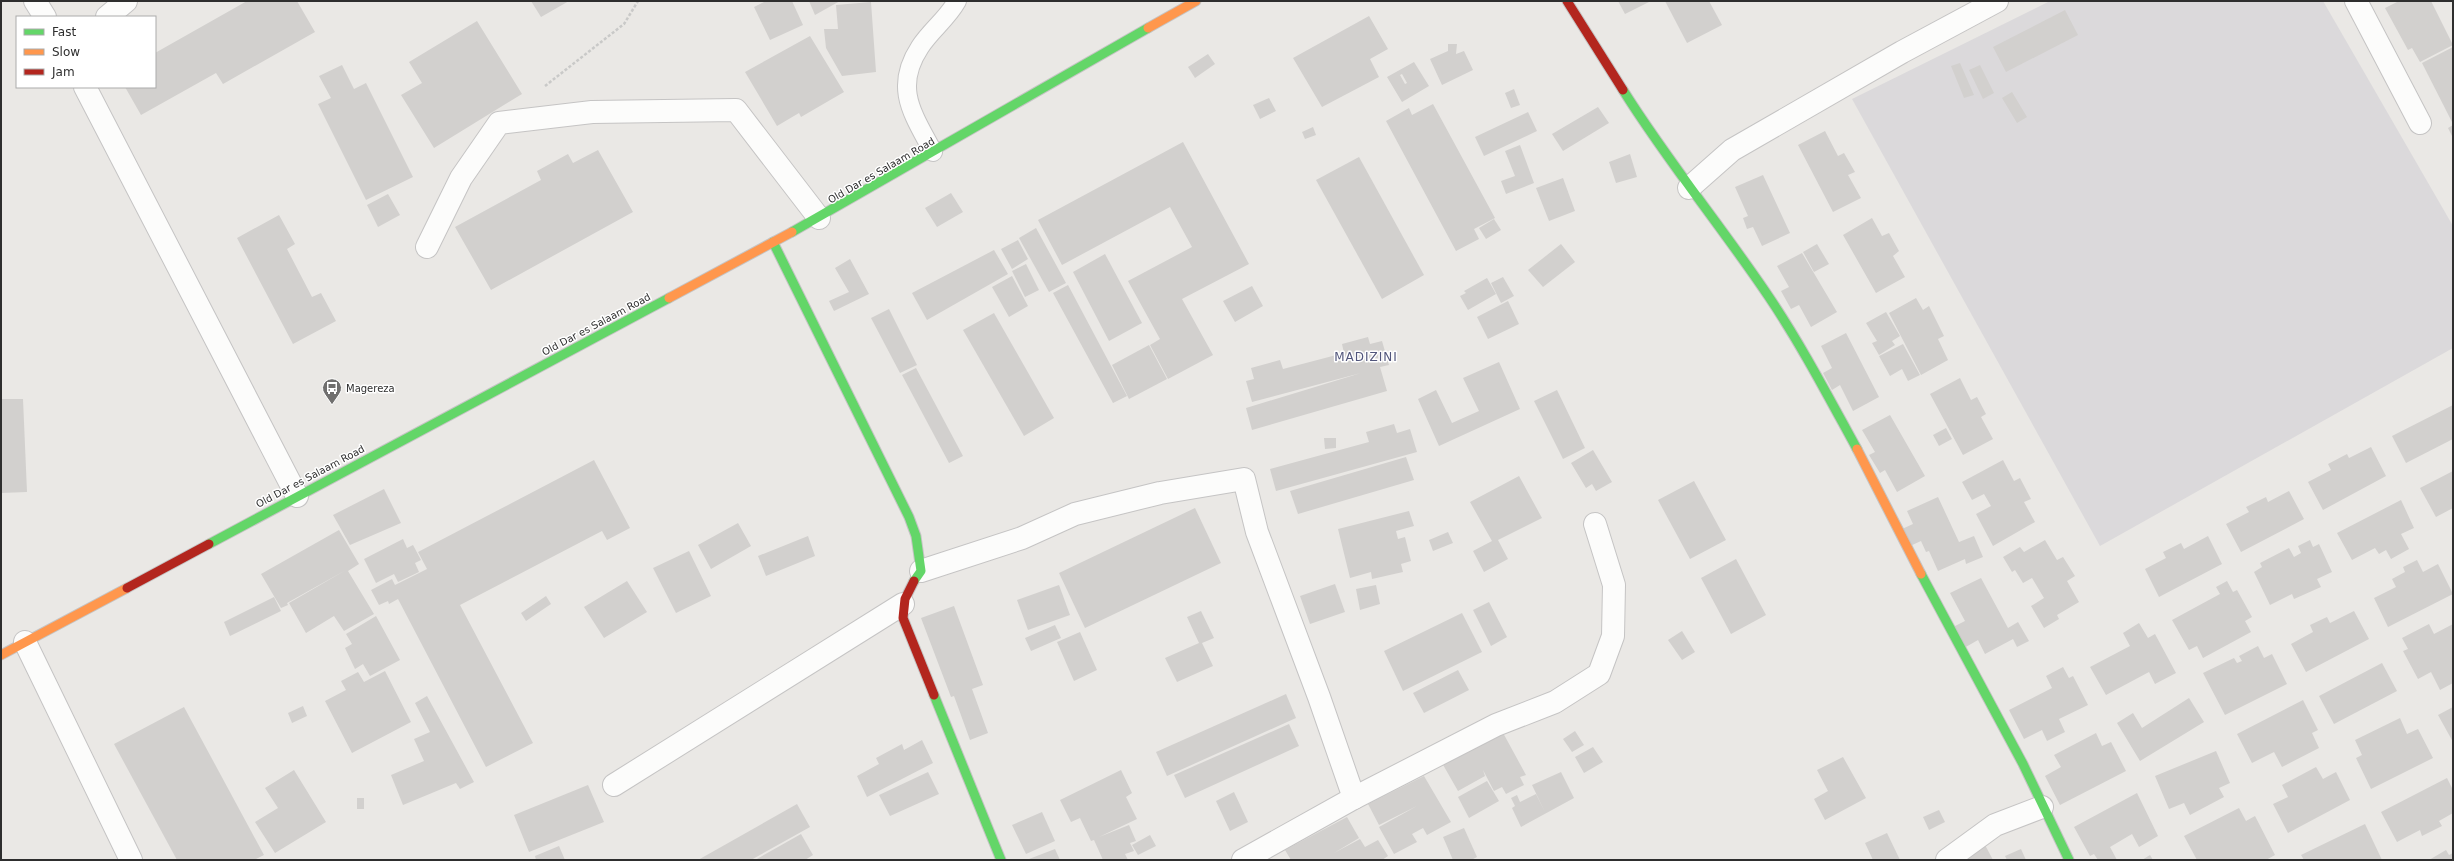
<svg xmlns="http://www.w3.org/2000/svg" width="2454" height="861" font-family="'DejaVu Sans',sans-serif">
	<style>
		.industrial { fill: #dbd9db }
		.building { fill: #d2d0ce; fill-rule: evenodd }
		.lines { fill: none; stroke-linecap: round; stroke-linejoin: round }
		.lane-casing { stroke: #c5c4c4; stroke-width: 20 }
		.street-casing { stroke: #c5c4c4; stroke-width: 24 }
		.fast-casing { stroke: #c5c4c4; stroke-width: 11 }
		.slow-casing { stroke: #c5c4c4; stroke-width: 11 }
		.jam-casing { stroke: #c5c4c4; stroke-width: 11 }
		.path { stroke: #c9c9c8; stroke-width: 2.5; stroke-dasharray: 3 2; stroke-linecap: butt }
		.lane { stroke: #fcfcfb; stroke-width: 18 }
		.street { stroke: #fcfcfb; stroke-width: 22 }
		.fast { stroke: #63d668; stroke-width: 9 }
		.slow { stroke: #ff974d; stroke-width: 9 }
		.jam { stroke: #b3261e; stroke-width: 9 }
		.labels { text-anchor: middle; stroke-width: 3; stroke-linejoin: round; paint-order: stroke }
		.street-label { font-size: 10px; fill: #2e2e2e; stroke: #fff }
		.poi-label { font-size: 10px; fill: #2e2e2e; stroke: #fff; text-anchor: start }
		.quarter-label { font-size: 12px; letter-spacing: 1px; fill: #51557b; stroke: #fff }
	</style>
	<rect width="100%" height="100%" fill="#eae8e5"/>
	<path class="industrial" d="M2050 1H2323L2453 226V348L2100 546 1852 99Z"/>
	<g class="building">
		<path d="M247 1H297L315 32 223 84 216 73 141 115 125 87H155V53Z"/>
		<path d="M531 1H569L541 17Z"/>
		<path d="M766 1H792L803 25 770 40 754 7Z"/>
		<path d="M809 1H840L815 15Z"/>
		<path d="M1618 1H1651L1625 14Z"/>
		<path d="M1665 1H1709L1722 25 1687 43Z"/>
		<path d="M2399 1H2431L2453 45 2420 62 2412 48 2408 50 2385 8Z"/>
		<path d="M871 2 876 72 842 76 826 48 824 29H838L836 5Z"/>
		<path d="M2065 10 2078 35 2006 72 1993 47Z"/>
		<path d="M1369 16 1388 49 1370 59 1379 77 1322 107 1293 58Z"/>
		<path d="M477 21 522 94 434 148 401 95 422 83 409 62Z"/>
		<path d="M810 36 844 92 801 117 799 113 777 126 745 72Z"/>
		<path d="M1448 44H1457L1456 54 1464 51 1473 70 1442 85 1430 59 1448 51Z"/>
		<path d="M2453 47V124L2422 63Z"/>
		<path d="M1208 54 1215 64 1195 78 1188 67Z"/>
		<path d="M1414 62 1429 86 1402 102 1387 77ZM1402 74 1407 83 1405 84 1400 75Z"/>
		<path d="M1960 63 1974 95 1964 98 1951 66Z"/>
		<path d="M342 65 354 89 366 83 413 177 366 200 318 104 331 98 319 76Z"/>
		<path d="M1980 65 1994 93 1983 99 1969 70Z"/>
		<path d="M1514 89 1520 105 1511 108 1505 93Z"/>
		<path d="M2012 92 2027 117 2017 123 2002 98Z"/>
		<path d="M1269 98 1276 111 1260 119 1253 105Z"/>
		<path d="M1433 104 1495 218 1474 229 1479 239 1456 251 1386 121 1409 108 1412 115Z"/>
		<path d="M1598 107 1609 123 1563 151 1552 134Z"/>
		<path d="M1528 112 1537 131 1484 156 1475 137Z"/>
		<path d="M2453 125V138L2448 128Z"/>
		<path d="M1313 127 1316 135 1305 139 1302 132Z"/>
		<path d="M1825 131 1838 156 1844 153 1855 172 1848 175 1861 198 1833 212 1798 145Z"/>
		<path d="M1183 142 1249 264 1182 299 1213 355 1168 379 1150 345 1160 339 1128 281 1192 247 1170 207 1062 265 1038 220Z"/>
		<path d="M1520 145 1534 183 1506 194 1501 181 1515 176 1505 151Z"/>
		<path d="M598 150 633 212 491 290 455 227 541 180 537 171 568 154 573 163Z"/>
		<path d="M1630 154 1637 177 1616 183 1609 162Z"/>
		<path d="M1359 157 1424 275 1382 299 1316 180Z"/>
		<path d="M1763 175 1790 233 1762 246 1753 227 1747 229 1743 218 1748 216 1735 187Z"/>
		<path d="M1563 178 1575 211 1549 221 1536 188Z"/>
		<path d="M951 193 963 212 937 227 925 208Z"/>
		<path d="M388 194 400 215 378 227 367 205Z"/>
		<path d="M279 215 295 244 287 249 312 297 321 293 336 321 293 344 237 238Z"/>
		<path d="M1872 218 1882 236 1889 233 1899 251 1893 256 1905 277 1876 293 1843 235Z"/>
		<path d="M1494 219 1501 230 1486 239 1479 228Z"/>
		<path d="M1036 228 1066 283 1049 292 1019 238Z"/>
		<path d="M1018 240 1028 259 1012 269 1001 249Z"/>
		<path d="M1561 244 1575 262 1543 287 1528 270Z"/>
		<path d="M1817 244 1829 264 1814 272 1803 252Z"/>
		<path d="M994 250 1008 274 927 320 912 293Z"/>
		<path d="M1802 253 1837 312 1811 327 1799 305 1791 309 1781 291 1789 287 1777 266Z"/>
		<path d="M1105 254 1142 323 1109 341 1073 272Z"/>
		<path d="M850 259 869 294 834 311 829 301 849 292 835 268Z"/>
		<path d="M1026 264 1039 290 1025 297 1012 271Z"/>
		<path d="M1012 276 1028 306 1009 317 992 287Z"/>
		<path d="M1503 277 1514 296 1501 303 1491 283Z"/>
		<path d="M1487 278 1496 294 1468 310 1460 296 1466 293 1464 291Z"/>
		<path d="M1068 285 1127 396 1113 403 1053 293Z"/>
		<path d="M1252 286 1263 306 1235 322 1223 301Z"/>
		<path d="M1916 298 1923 310 1929 306 1944 336 1938 339 1948 360 1921 375 1889 313Z"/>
		<path d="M1508 301 1519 324 1488 339 1477 317Z"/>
		<path d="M889 309 917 365 900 373 871 318Z"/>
		<path d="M1886 312 1900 336 1892 341 1895 345 1879 355 1872 343 1877 341 1866 323Z"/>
		<path d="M994 313 1054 418 1024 436 963 330Z"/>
		<path d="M1846 333 1879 397 1853 411 1840 385 1832 390 1823 373 1832 368 1821 346Z"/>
		<path d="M1368 337 1370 344 1382 341 1389 365 1380 367 1387 391 1252 430 1246 408 1361 373 1252 402 1246 381 1254 379 1251 368 1280 360 1283 369 1344 353 1342 344Z"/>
		<path d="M1903 344 1920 375 1908 381 1902 369 1890 376 1879 356Z"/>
		<path d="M1149 345 1167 379 1129 399 1112 365Z"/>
		<path d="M1499 362 1520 409 1439 446 1418 399 1436 390 1452 423 1479 411 1463 378Z"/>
		<path d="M916 368 963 456 949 463 902 375Z"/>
		<path d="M1960 378 1971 400 1977 397 1986 414 1981 417 1993 439 1963 455 1930 394Z"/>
		<path d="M1557 390 1585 448 1563 459 1534 401Z"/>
		<path d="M1 399H23L27 492 1 493Z"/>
		<path d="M2453 405V439L2406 463 2392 436Z"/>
		<path d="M1890 415 1925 476 1897 492 1885 470 1880 473 1869 455 1875 452 1862 430Z"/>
		<path d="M1394 424 1397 433 1410 429 1417 452 1276 491 1270 469 1369 442 1366 432Z"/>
		<path d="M1946 428 1952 439 1939 446 1933 435Z"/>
		<path d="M1324 438H1336V448L1325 449Z"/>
		<path d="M2371 447 2386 476 2323 510 2308 482 2331 470 2328 464 2347 454 2349 458Z"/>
		<path d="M1593 450 1612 482 1596 491 1592 484 1586 488 1571 463Z"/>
		<path d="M1406 457 1414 480 1298 514 1290 491Z"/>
		<path d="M594 460 630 528 607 540 602 531 460 605 533 743 486 767 398 599 389 604 388 601 379 605 371 590 392 579 395 585 427 569 418 552Z"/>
		<path d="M2003 460 2014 481 2020 478 2031 499 2024 502 2035 522 1993 546 1976 514 1991 506 1984 494 1972 500 1962 482Z"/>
		<path d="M2453 471V508L2436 517 2420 488Z"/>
		<path d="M1519 476 1542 518 1498 540 1508 559 1484 572 1473 551 1492 541 1470 502Z"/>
		<path d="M1694 481 1726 540 1690 559 1658 500Z"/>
		<path d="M384 489 401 523 350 545 333 515Z"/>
		<path d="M2289 491 2304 519 2241 552 2226 524 2249 512 2246 507 2266 497 2268 502Z"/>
		<path d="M1938 497 1959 542 1974 536 1983 557 1966 564 1965 559 1938 571 1929 551 1926 552 1921 541 1910 546 1902 529 1913 524 1907 511Z"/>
		<path d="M2401 500 2414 528 2401 534 2409 549 2391 559 2386 550 2379 554 2375 548 2352 560 2337 533Z"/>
		<path d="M1195 508 1221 563 1085 628 1059 573Z"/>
		<path d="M1409 511 1414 526 1396 531 1398 539 1405 537 1411 561 1401 564 1403 572 1372 579 1371 572 1350 578 1338 529Z"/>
		<path d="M738 523 751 546 711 569 698 545Z"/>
		<path d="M339 530 359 564 348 571 374 614 344 631 334 616 306 633 289 603 346 570 287 603 288 605 281 608 261 574Z"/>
		<path d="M1448 532 1453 543 1433 551 1429 540Z"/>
		<path d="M808 536 815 556 766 576 758 556Z"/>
		<path d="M2208 536 2222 564 2159 597 2145 569 2166 558 2163 552 2181 543 2184 549Z"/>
		<path d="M403 539 407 548 413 545 421 560 415 563 419 572 398 582 394 574 376 583 364 559Z"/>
		<path d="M2045 540 2057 560 2063 557 2075 576 2067 581 2079 602 2057 615 2059 619 2044 628 2031 606 2044 598 2032 578 2023 583 2015 570 2012 572 2003 557 2020 547 2024 552Z"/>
		<path d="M2310 540 2313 547 2319 544 2332 572 2317 579 2321 587 2294 599 2292 594 2270 605 2254 572 2262 567 2260 563 2289 548 2294 557 2301 553 2298 546Z"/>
		<path d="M689 551 711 596 676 613 653 568Z"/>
		<path d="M1736 559 1766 615 1731 634 1701 578Z"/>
		<path d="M2417 560 2423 572 2438 564 2453 594 2388 627 2374 598 2396 587 2392 579 2405 572 2403 567Z"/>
		<path d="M1981 578 2008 628 2018 622 2029 641 2017 647 2013 639 1985 654 1978 640 1964 648 1953 627 1965 621 1950 593Z"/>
		<path d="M627 581 647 612 604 638 584 607Z"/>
		<path d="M2227 581 2233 592 2237 590 2252 617 2245 621 2251 632 2203 658 2197 646 2189 650 2172 620 2220 594 2216 587Z"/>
		<path d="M1335 584 1345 612 1310 624 1300 596Z"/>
		<path d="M1059 585 1070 615 1028 630 1017 600Z"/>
		<path d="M1376 585 1380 604 1360 610 1356 589Z"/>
		<path d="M546 596 551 604 526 621 521 613Z"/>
		<path d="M274 597 281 611 230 636 224 622Z"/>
		<path d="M1489 602 1507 637 1491 646 1473 610Z"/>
		<path d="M954 606 983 685 972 689 988 733 970 740 954 696 951 697 921 618Z"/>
		<path d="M1201 611 1214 638 1202 643 1213 666 1177 682 1165 658 1199 643 1187 617Z"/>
		<path d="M2354 611 2369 639 2306 672 2291 644 2313 632 2310 625 2327 617 2330 623Z"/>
		<path d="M1462 613 1482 652 1403 691 1384 651Z"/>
		<path d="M376 616 400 660 370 676 363 664 355 669 345 648 352 644 346 634Z"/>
		<path d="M2139 623 2148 638 2155 634 2176 673 2155 684 2149 672 2106 695 2090 667 2130 646 2123 633Z"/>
		<path d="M2429 624 2434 634 2453 624V683L2440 690 2431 672 2418 679 2403 651 2408 649 2402 638Z"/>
		<path d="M1055 625 1061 638 1031 651 1025 638Z"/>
		<path d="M1682 631 1695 652 1682 660 1668 640Z"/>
		<path d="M1080 632 1097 670 1074 681 1057 642Z"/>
		<path d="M2258 646 2264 658 2272 654 2287 684 2225 715 2203 673 2234 658 2237 663 2242 661 2239 656Z"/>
		<path d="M2382 663 2397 691 2334 724 2319 696Z"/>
		<path d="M2063 667 2069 678 2073 676 2088 705 2059 719 2065 732 2047 741 2042 730 2024 739 2009 710 2052 688 2046 676Z"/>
		<path d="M1458 670 1469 690 1424 713 1413 693Z"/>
		<path d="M385 671 411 722 352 753 325 701 346 690 341 681 358 672 364 682Z"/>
		<path d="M1286 694 1296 718 1167 776 1156 752Z"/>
		<path d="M427 696 474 782 460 789 456 783 403 805 391 775 424 761 414 739 430 732 415 703Z"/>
		<path d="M2189 698 2204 722 2140 761 2117 723 2133 713 2142 728Z"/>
		<path d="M2303 700 2318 730 2312 733 2319 748 2282 767 2274 752 2252 763 2237 734Z"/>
		<path d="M303 706 307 716 292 723 288 713Z"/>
		<path d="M184 707 264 855 254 860H177L114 744Z"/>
		<path d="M2453 707V742L2438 715Z"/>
		<path d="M2400 718 2407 734 2418 729 2433 758 2371 789 2356 758 2362 755 2355 740Z"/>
		<path d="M1289 724 1299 746 1185 798 1174 775Z"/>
		<path d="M1502 731 1526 775 1520 777 1524 785 1506 794 1502 787 1494 791 1483 770 1485 776 1458 791 1442 763Z"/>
		<path d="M1575 731 1584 745 1572 752 1563 739Z"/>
		<path d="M2096 733 2102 746 2111 742 2126 771 2060 805 2045 776 2061 767 2054 755Z"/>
		<path d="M922 740 933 763 867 797 857 776 879 764 876 758 902 744 904 750Z"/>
		<path d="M1593 747 1603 762 1584 773 1575 757Z"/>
		<path d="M2216 751 2230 783 2219 788 2224 797 2190 815 2184 803 2169 809 2155 776Z"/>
		<path d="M1843 757 1866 798 1825 820 1814 799 1828 791 1817 770Z"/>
		<path d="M2316 767 2323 779 2336 772 2350 800 2288 833 2273 804 2288 797 2282 785Z"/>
		<path d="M294 770 326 822 275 853 255 822 278 808 265 788Z"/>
		<path d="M1121 770 1132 793 1126 797 1137 819 1099 837 1129 825 1136 841 1130 843 1134 851 1125 854 1128 860H1103L1094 840 1091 841 1080 818 1071 822 1060 800Z"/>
		<path d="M928 772 939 794 890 816 879 795Z"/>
		<path d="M1561 772 1574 798 1521 827 1512 808 1515 806 1511 798 1517 795 1520 802 1536 794 1545 812 1532 785Z"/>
		<path d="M1424 776 1451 822 1427 835 1423 828 1412 834 1417 842 1394 854 1379 827 1417 806 1379 825 1368 804Z"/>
		<path d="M2447 778 2453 790V813L2439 821 2442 826 2422 836 2420 830 2397 842 2381 812Z"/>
		<path d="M1487 781 1499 801 1469 818 1458 797Z"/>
		<path d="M588 785 604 822 529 852 514 815Z"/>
		<path d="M1234 792 1248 822 1230 831 1216 801Z"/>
		<path d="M2137 793 2158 836 2139 847 2132 834 2110 847 2117 860H2098L2094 854 2090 856 2074 827Z"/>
		<rect x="357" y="798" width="7" height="11"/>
		<path d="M797 804 810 827 751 860H698Z"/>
		<path d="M2239 808 2246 821 2255 816 2275 855 2266 860H2197L2184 836Z"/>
		<path d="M1939 810 1945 822 1929 830 1923 817Z"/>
		<path d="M1042 812 1055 841 1026 854 1012 825Z"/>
		<path d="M1347 817 1359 838 1334 853 1360 839 1365 847 1378 840 1388 856 1382 860H1291L1285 850Z"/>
		<path d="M2365 824 2382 860H2304L2301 855Z"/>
		<path d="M1464 828 1477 857 1471 860H1453L1443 837Z"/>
		<path d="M1887 833 1900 860H1873L1865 843Z"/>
		<path d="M801 834 813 855 805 860H755Z"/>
		<path d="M1150 835 1156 846 1138 855 1132 845Z"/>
		<path d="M1984 843 1993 860H1967L1964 854Z"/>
		<path d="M559 846 565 860H536L535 856Z"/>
		<path d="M1055 849 1060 860H1029V859Z"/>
		<path d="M2021 849 2026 860H2007L2005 856Z"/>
		<path d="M2446 850 2449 855 2453 853V860H2429Z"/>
		<path d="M2150 855 2153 860H2142Z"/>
	</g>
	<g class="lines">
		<defs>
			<path id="lane" d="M933 152C913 114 893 88 920 47 931 30 947 19 957 1"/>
			<g id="street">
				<path d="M35 1 45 17"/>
				<path d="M2356 1 2420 123"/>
				<path d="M107 17 126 1"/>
				<path d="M85 87 297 496"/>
				<path d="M1689 188 1732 150 1902 52 1997 1"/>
				<path d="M427 247 461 178 499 123 592 112 736 110 819 218"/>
				<path d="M921 571 1022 538 1075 514 1160 493 1244 479 1257 532 1319 697 1354 798"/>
				<path d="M25 642 131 860"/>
				<path d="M614 785 903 604"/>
				<path d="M1243 860 1354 798 1496 725 1555 702 1599 674 1613 636 1614 585 1595 524"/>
				<path d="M1947 860 1995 825 2042 807"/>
			</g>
			<g id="fast">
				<path d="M1623 90C1668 162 1722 227 1769 297 1802 346 1829 398 1857 449"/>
				<path d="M792 232 1148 28"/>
				<path d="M773 242 909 517 916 536 921 571 914 581"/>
				<path d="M209 544 669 298"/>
				<path d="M1921 574 2023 764 2069 860"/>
				<path d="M934 695 1001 860"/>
			</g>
			<g id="slow">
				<path d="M1148 28 1196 1"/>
				<path d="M669 298 792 232"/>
				<path d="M1857 449 1921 574"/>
				<path d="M1 655 127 588"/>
			</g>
			<g id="jam">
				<path d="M1567 1 1623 90"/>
				<path d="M914 581 905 599 903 618 934 695"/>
				<path d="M127 588 209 544"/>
			</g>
		</defs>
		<use href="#lane" class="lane-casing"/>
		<use href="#street" class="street-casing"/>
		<use href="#fast" class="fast-casing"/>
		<use href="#slow" class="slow-casing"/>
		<use href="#jam" class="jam-casing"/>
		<path class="path" d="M545 86 624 24 638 1"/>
		<use href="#lane" class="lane"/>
		<use href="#street" class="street"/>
		<use href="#fast" class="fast"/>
		<use href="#slow" class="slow"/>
		<use href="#jam" class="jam"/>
	</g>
	<defs>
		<symbol id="bus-pin" viewBox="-11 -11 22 30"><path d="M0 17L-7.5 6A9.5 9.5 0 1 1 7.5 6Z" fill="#706f6e" stroke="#fff"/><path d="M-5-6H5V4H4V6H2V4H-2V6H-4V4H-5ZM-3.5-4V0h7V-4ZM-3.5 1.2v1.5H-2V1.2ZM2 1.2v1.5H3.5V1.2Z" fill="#fff"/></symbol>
	</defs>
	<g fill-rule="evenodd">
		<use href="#bus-pin" x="321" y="377" width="22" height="30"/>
	</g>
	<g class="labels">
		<g class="street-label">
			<text transform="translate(881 170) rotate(-30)" y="4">Old Dar es Salaam Road</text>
			<text transform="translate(596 324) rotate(-28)" y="4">Old Dar es Salaam Road</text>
			<text transform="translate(310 476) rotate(-28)" y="4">Old Dar es Salaam Road</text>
		</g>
		<g class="poi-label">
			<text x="346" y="392">Magereza</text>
		</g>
		<g class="quarter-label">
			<text x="1366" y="361">MADIZINI</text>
		</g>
	</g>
	<rect width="2454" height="861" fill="none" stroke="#2e2e2e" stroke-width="4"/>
	<rect x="16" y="16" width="140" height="72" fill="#ffffff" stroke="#ababab"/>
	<rect x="24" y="29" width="20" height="6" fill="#63d668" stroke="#ababab"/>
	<text x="52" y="36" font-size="12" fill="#2e2e2e">Fast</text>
	<rect x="24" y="49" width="20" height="6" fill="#ff974d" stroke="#ababab"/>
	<text x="52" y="56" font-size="12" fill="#2e2e2e">Slow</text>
	<rect x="24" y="69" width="20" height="6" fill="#b3261e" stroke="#ababab"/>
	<text x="52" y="76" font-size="12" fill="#2e2e2e">Jam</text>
</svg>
